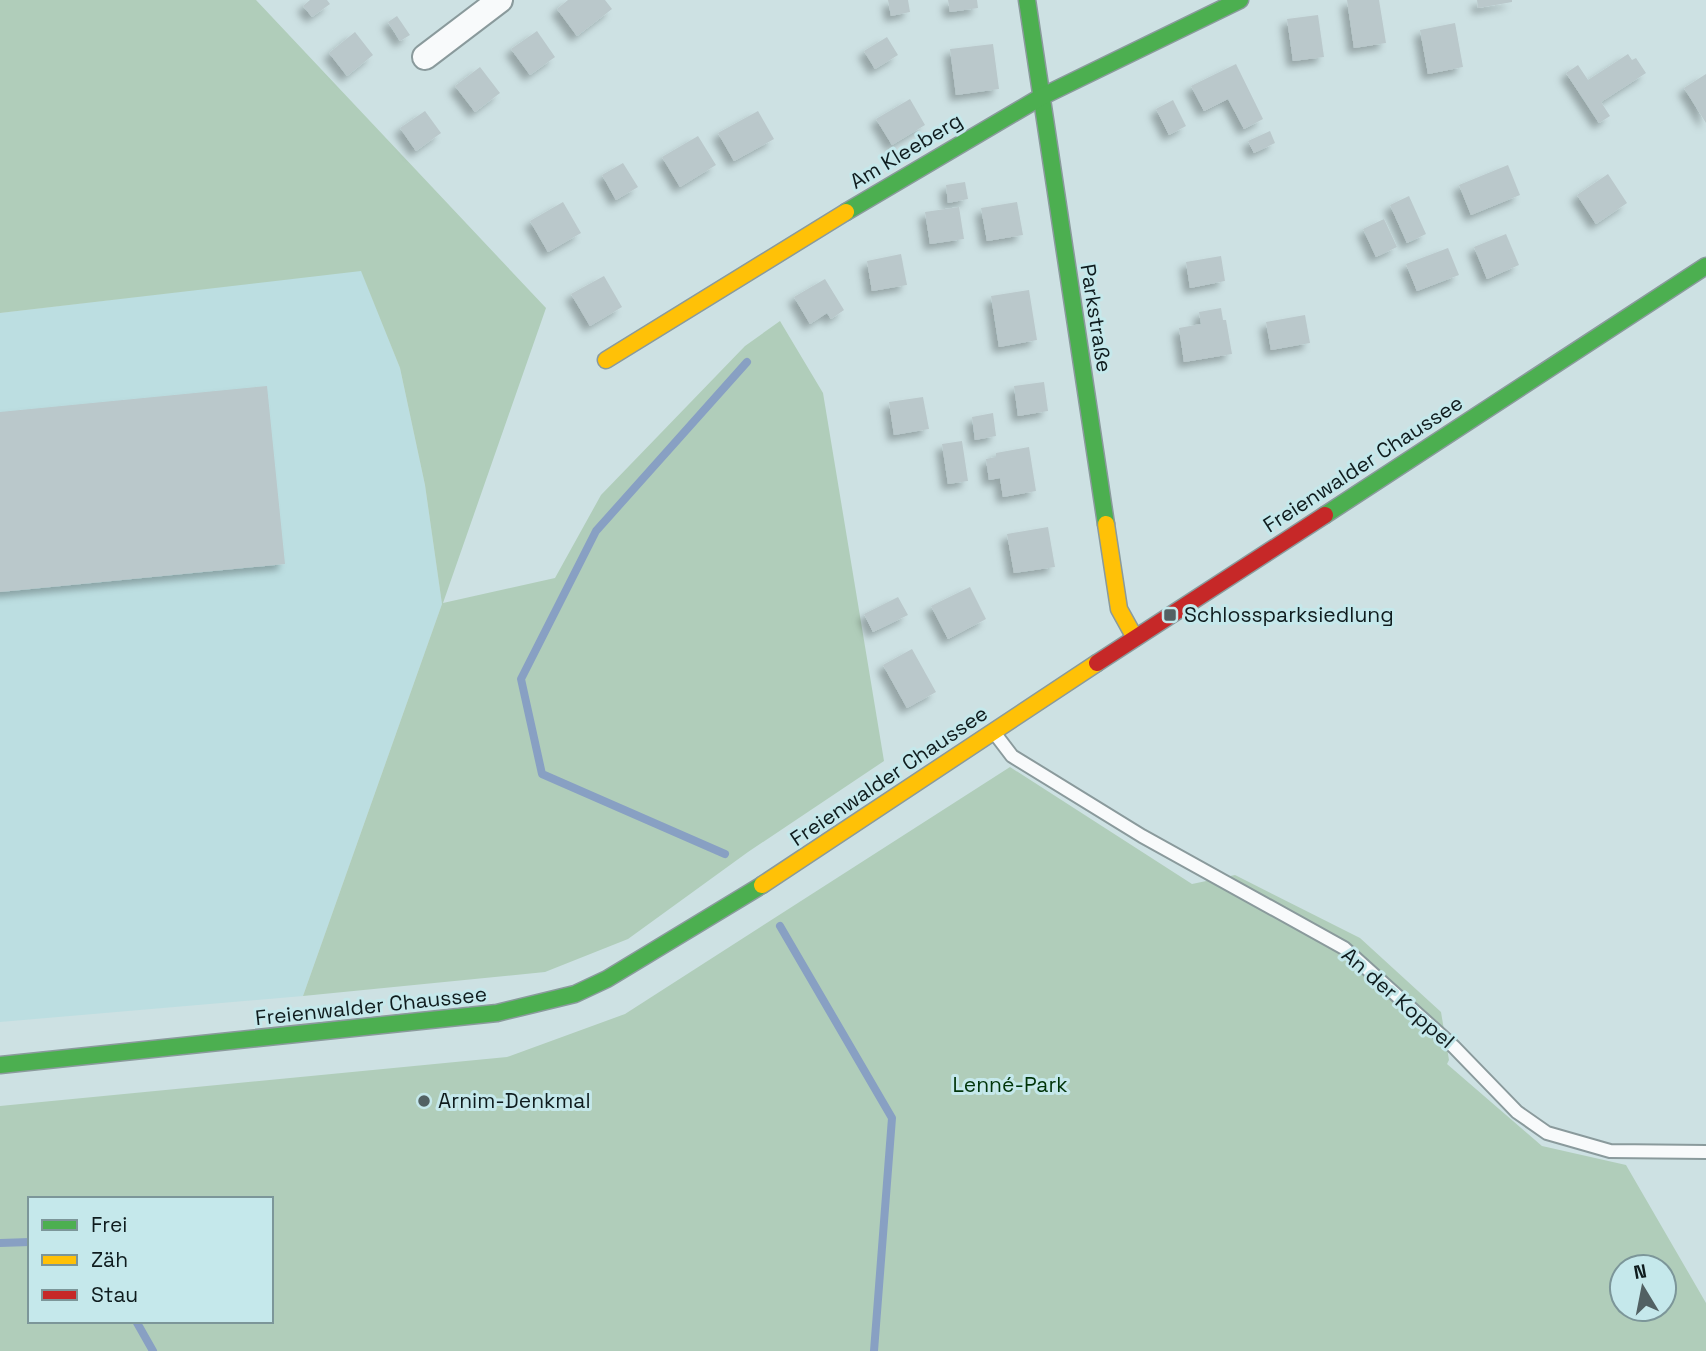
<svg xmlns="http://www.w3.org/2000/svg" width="1706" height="1351" font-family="'Space Grotesk',sans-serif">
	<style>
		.built { fill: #bcdee1 }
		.green { fill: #b0cdba; fill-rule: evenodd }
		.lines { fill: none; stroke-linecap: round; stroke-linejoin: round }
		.stream { stroke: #88a0c3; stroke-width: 8 }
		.building { fill: #bac8cb; filter: url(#shadow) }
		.lane-casing { stroke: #8a9a9c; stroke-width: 16 }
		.street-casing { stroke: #8a9a9c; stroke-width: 28 }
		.fast-casing { stroke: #8a9a9c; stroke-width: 19 }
		.slow-casing { stroke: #8a9a9c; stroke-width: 19 }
		.jam-casing { stroke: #8a9a9c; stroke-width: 19 }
		.lane { stroke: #f8fafb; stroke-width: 12 }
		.street { stroke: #f8fafb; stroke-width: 24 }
		.fast { stroke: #4caf50; stroke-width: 16 }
		.slow { stroke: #ffc107; stroke-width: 16 }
		.jam { stroke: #c62828; stroke-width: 16 }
		.poi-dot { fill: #526163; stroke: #c5e8eb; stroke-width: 2.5 }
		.labels { text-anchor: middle; stroke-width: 6; stroke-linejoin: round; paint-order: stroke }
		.street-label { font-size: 21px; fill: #0f1c1e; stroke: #c5e8eb }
		.poi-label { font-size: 21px; fill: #0f1c1e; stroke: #c5e8eb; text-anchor: start }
		.park-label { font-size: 21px; fill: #003409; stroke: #c5e8eb }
	</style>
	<defs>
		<filter id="shadow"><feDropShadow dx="-6" dy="6" stdDeviation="3.5" flood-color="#0004"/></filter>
	</defs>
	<rect width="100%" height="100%" fill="#cde1e3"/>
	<path class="built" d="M361 270 400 368 425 485 442 604 303 996 0 1022V313Z"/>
	<g class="green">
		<path d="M0 0H256L546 308 443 603 555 578 601 495 745 346 780 321 823 393 884 761 748 852 628 939 545 972 303 996 442 604 425 485 400 368 361 271 0 313Z"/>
		<path d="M1010 767 1192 884 1235 875 1360 938 1441 1012 1449 1060 1447 1064 1542 1146 1626 1165 1706 1303V1351H0V1106L507 1057 625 1014ZM30 1199H271V1321H30ZM1622 1267H1664V1309H1622Z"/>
	</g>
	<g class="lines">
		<g class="stream">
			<path d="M725 854 542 774 521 679 596 531 747 362"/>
			<path d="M780 926 892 1118 874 1351"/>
			<path d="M0 1243 30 1242"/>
			<path d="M136 1321 153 1351"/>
		</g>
	</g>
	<g class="building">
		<path d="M310 0H327L330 4 312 17 303 6Z"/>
		<path d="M568 0H605L612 9 577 36 557 9Z"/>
		<path d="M888 0H908L910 12 891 16Z"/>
		<path d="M948 0H977L978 8 950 12Z"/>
		<path d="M1347 0H1379L1386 43 1354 48Z"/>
		<path d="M1477 0H1512V2L1478 8Z"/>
		<path d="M1318 15 1324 57 1293 61 1287 19Z"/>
		<path d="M397 16 410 35 400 41 388 22Z"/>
		<path d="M1455 23 1463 67 1428 74 1420 30Z"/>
		<path d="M537 31 555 57 530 75 511 49Z"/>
		<path d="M355 32 373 55 347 76 329 53Z"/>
		<path d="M887 37 898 55 875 69 864 51Z"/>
		<path d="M993 44 999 89 956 95 950 49Z"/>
		<path d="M1628 54 1632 60 1636 58 1646 73 1601 102 1610 116 1599 123 1566 73 1578 65 1588 80Z"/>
		<path d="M1236 64 1263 119 1244 129 1228 99 1204 111 1191 86Z"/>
		<path d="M480 67 500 93 475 112 455 86Z"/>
		<path d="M1706 74V123L1684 88Z"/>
		<path d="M910 99 925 125 892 145 876 119Z"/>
		<path d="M1173 100 1186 126 1169 135 1156 109Z"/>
		<path d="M425 111 441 133 416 151 400 128Z"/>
		<path d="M758 111 774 139 734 161 718 133Z"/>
		<path d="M1270 131 1275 143 1254 153 1248 141Z"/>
		<path d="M698 136 716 165 680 187 662 157Z"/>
		<path d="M623 163 638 187 616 200 602 175Z"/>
		<path d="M1508 165 1520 195 1471 215 1459 185Z"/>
		<path d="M1608 174 1627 203 1596 224 1577 195Z"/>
		<path d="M965 182 968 199 948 203 946 185Z"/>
		<path d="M1409 196 1426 234 1407 243 1390 205Z"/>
		<path d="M563 202 581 233 548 252 530 221Z"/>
		<path d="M1017 202 1023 235 987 241 981 208Z"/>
		<path d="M959 207 964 239 930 244 925 212Z"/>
		<path d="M1384 219 1397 247 1376 257 1363 229Z"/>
		<path d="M1506 234 1519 265 1487 279 1474 247Z"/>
		<path d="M1448 248 1459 275 1417 291 1406 264Z"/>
		<path d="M901 254 907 285 872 291 867 261Z"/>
		<path d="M1221 256 1225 281 1190 288 1186 262Z"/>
		<path d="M604 276 622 307 590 326 571 294Z"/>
		<path d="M825 279 844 310 831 319 827 313 810 324 794 297Z"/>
		<path d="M1029 290 1037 340 999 347 991 296Z"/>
		<path d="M1221 308 1223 320H1226L1232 354 1184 362 1179 328 1201 324 1199 312Z"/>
		<path d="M1305 315 1310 343 1271 350 1266 322Z"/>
		<path d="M1044 382 1048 411 1018 416 1014 386Z"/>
		<path d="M267 386 285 564 0 592V412Z"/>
		<path d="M923 397 929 429 894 435 889 402Z"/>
		<path d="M993 413 996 436 975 440 972 417Z"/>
		<path d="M962 441 968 481 948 484 942 444Z"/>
		<path d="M1029 447 1036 491 1003 497 1000 478 989 480 986 459 996 457V453Z"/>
		<path d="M1048 527 1055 567 1014 573 1007 534Z"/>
		<path d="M970 587 986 619 948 639 931 606Z"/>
		<path d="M898 597 908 615 873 632 864 614Z"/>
		<path d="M912 649 936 692 907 708 883 665Z"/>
	</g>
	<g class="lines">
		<defs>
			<path id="lane" d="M996 735 1012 756 1142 836 1344 948 1454 1047 1517 1112 1547 1133 1610 1151 1706 1152"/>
			<path id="street" d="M425 57 500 0"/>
			<g id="fast">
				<path d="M1027 0 1106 524"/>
				<path d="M846 212 1041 97 1240 0"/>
				<path d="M1325 515 1706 266"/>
				<path d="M0 1065 497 1013 575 994 607 979 762 885"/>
			</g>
			<g id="slow">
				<path d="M606 360 846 212"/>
				<path d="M1106 524 1119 609 1135 638"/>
				<path d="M762 885 1097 663"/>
			</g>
			<path id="jam" d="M1097 663 1325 515"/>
		</defs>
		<use href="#lane" class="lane-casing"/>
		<use href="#street" class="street-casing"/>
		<use href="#fast" class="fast-casing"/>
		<use href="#slow" class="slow-casing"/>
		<use href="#jam" class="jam-casing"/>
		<use href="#lane" class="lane"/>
		<use href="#street" class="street"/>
		<use href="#fast" class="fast"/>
		<use href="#slow" class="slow"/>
		<use href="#jam" class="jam"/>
	</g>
	<g class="poi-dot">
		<rect x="1163" y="608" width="14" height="14" rx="3.5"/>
		<circle cx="424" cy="1101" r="7"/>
	</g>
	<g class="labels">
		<g class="street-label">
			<text transform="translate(906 151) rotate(-31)" y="7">Am Kleeberg</text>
			<text transform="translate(1096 318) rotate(81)" y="7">Parkstraße</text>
			<text transform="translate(1363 464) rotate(-33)" y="7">Freienwalder Chaussee</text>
			<text transform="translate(889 776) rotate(-34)" y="7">Freienwalder Chaussee</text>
			<text transform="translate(1398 998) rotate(41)" y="7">An der Koppel</text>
			<text transform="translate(371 1006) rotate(-6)" y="7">Freienwalder Chaussee</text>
		</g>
		<g class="poi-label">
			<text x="1184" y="622">Schlossparksiedlung</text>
			<text x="438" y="1108">Arnim-Denkmal</text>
		</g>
		<g class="park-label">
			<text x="1010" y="1092">Lenné-Park</text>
		</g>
	</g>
	<rect x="28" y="1197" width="245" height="126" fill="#c5e8eb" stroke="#7c9699" stroke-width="2"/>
	<rect x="42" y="1220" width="35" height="10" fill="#4caf50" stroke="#7c9699" stroke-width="2"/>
	<text x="91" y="1232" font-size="21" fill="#0f1c1e">Frei</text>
	<rect x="42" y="1255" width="35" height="10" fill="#ffc107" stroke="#7c9699" stroke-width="2"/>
	<text x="91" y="1267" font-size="21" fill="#0f1c1e">Zäh</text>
	<rect x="42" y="1290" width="35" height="10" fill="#c62828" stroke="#7c9699" stroke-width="2"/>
	<text x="91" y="1302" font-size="21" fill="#0f1c1e">Stau</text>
	<g transform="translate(1643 1288) rotate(350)"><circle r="33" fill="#c5e8eb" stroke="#7c9699" stroke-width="2"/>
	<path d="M0-5L12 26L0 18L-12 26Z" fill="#526163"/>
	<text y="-10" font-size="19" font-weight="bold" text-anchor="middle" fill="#0f1c1e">N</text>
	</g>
</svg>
